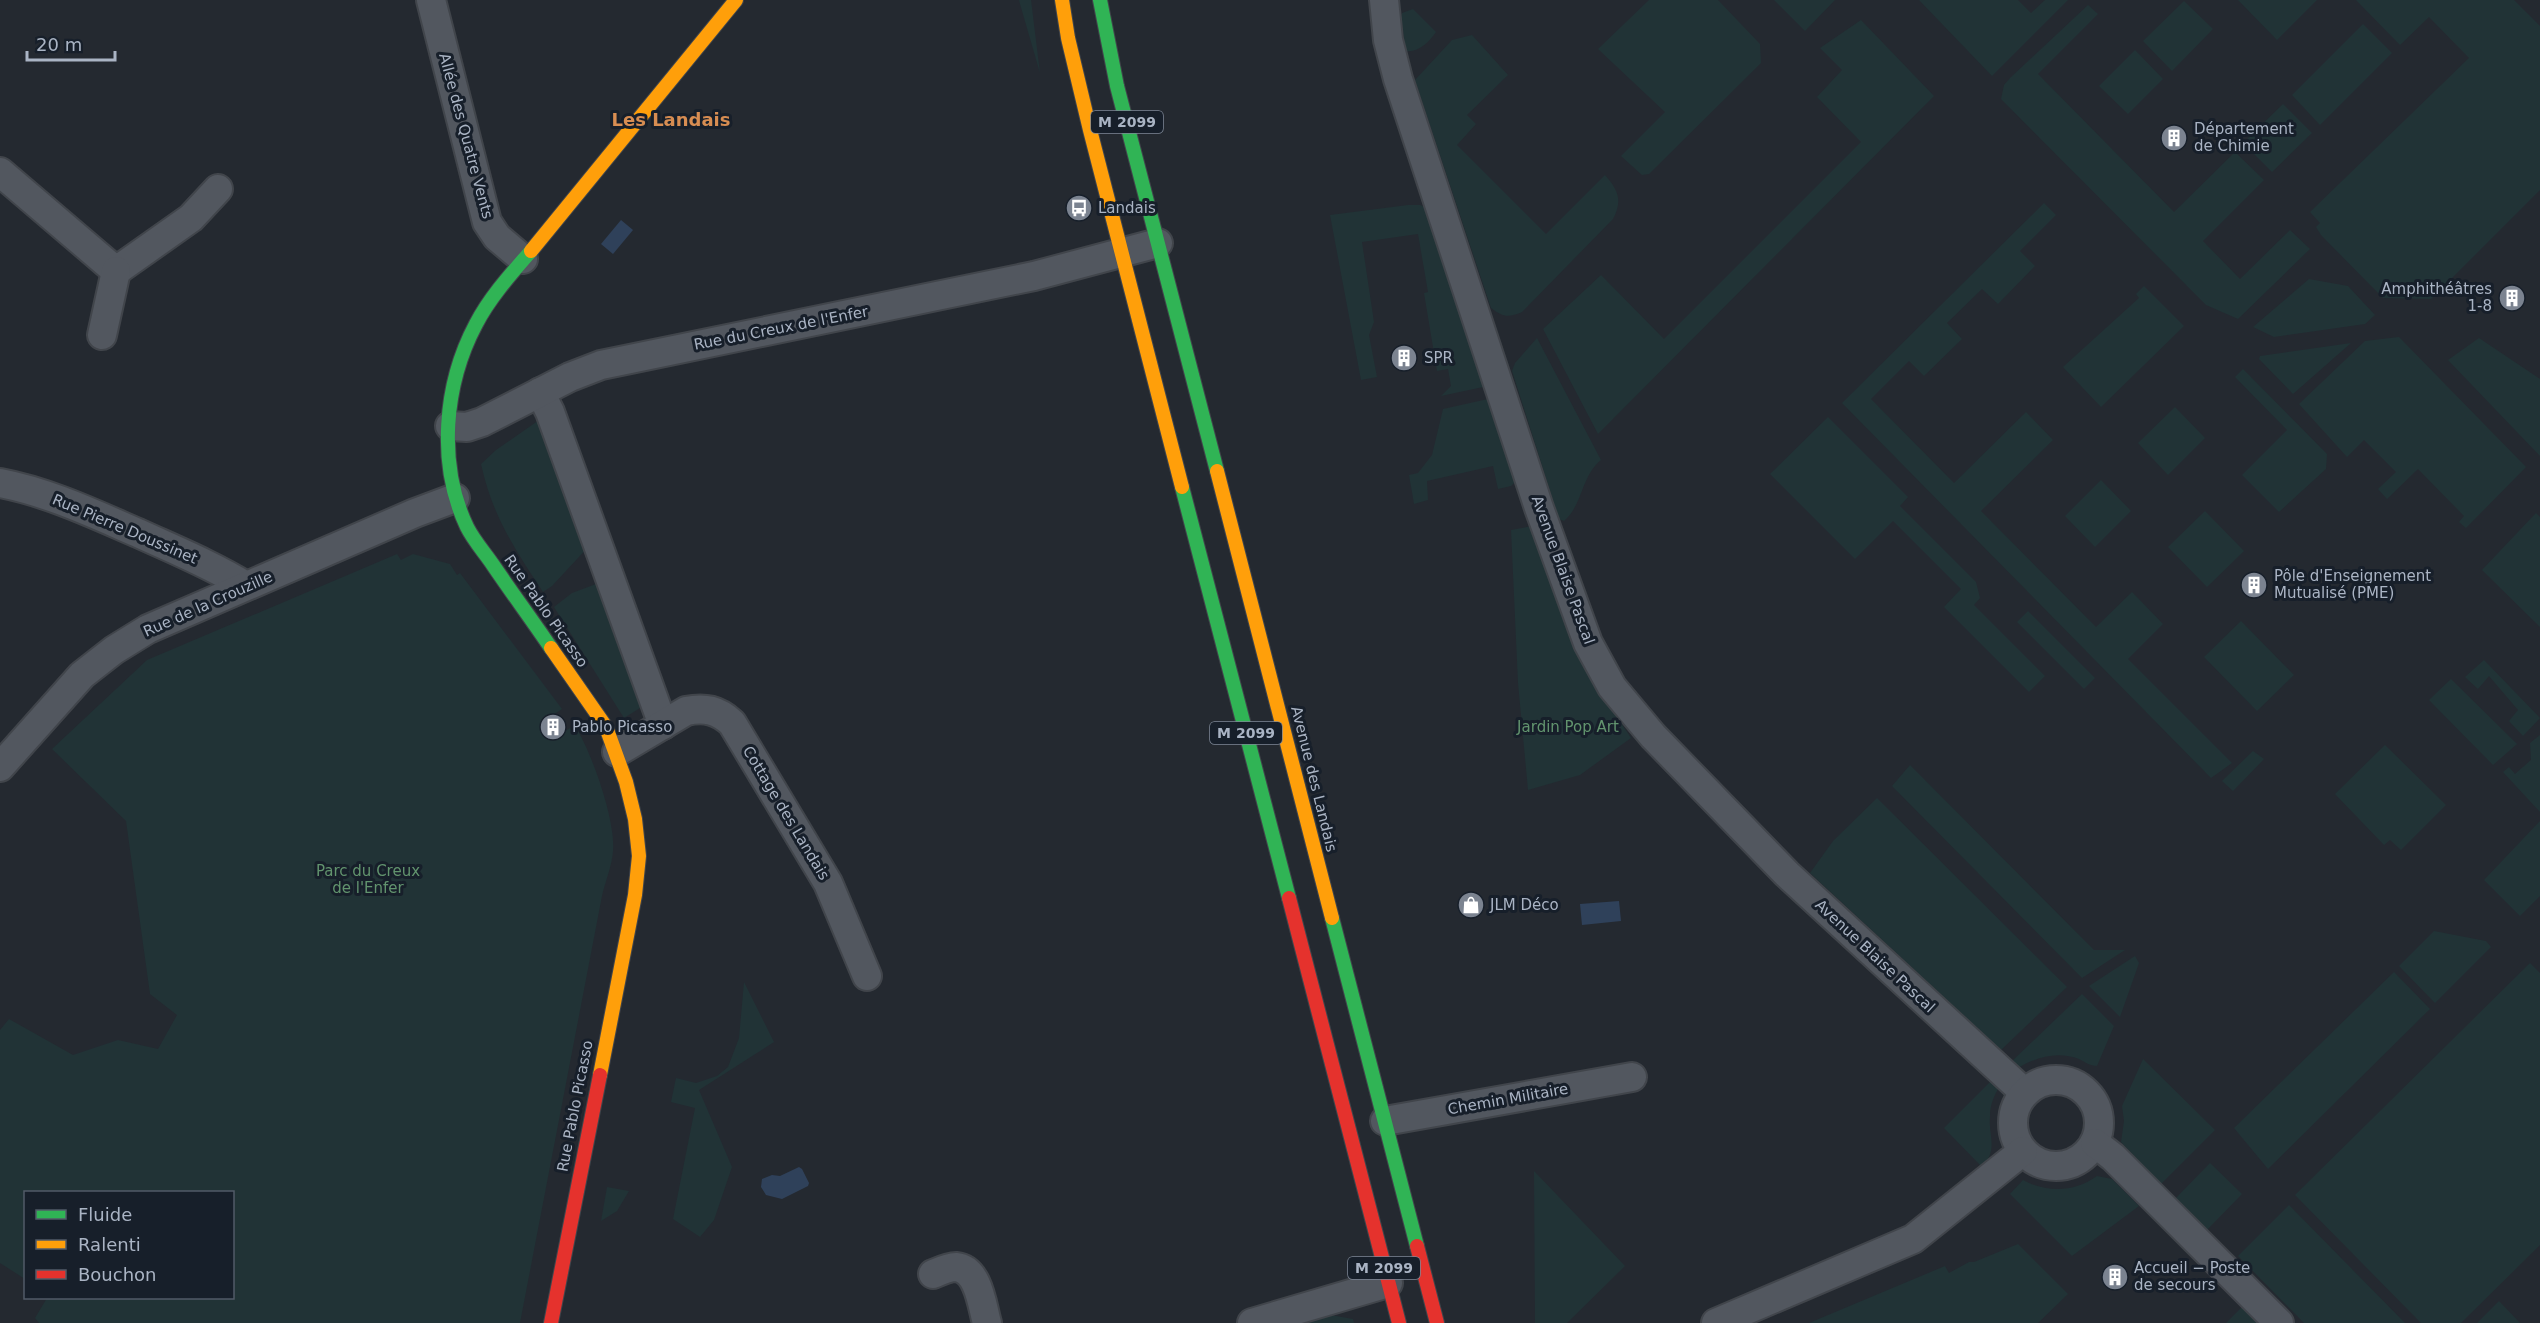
<svg xmlns="http://www.w3.org/2000/svg" width="2540" height="1323" font-family="'DejaVu Sans',sans-serif">
	<style>
		.green { fill: #213336 }
		.water { fill: #2f415a }
		.lines { fill: none; stroke-linecap: round; stroke-linejoin: round }
		.street-casing { stroke: #41454b; stroke-width: 32 }
		.fast-casing { stroke: #41454b; stroke-width: 16 }
		.slow-casing { stroke: #41454b; stroke-width: 16 }
		.jam-casing { stroke: #41454b; stroke-width: 16 }
		.street { stroke: #52575f; stroke-width: 28 }
		.fast { stroke: #30b455; stroke-width: 14 }
		.slow { stroke: #ff9f0a; stroke-width: 14 }
		.jam { stroke: #e5322d; stroke-width: 14 }
		.labels { text-anchor: middle; stroke-width: 6; stroke-linejoin: round; paint-order: stroke }
		.shield { fill: #171f2a; stroke: #7e8796; stroke-width: 1.5 }
		.shield-label { font-size: 14px; font-weight: bold; fill: #aab4c4 }
		.poi-label { font-size: 15px; fill: #aab4c4; stroke: #171f2a; text-anchor: start }
		.street-label { font-size: 15px; fill: #aab4c4; stroke: #171f2a }
		.park-label { font-size: 15px; fill: #62946e; stroke: #171f2a }
		.quarter-label { font-size: 18px; font-weight: bold; fill: #d78d52; stroke: #171f2a }
	</style>
	<rect width="100%" height="100%" fill="#242930"/>
	<g class="green">
		<path d="M1019 0H1031L1040 73 1020 4Z"/>
		<path d="M1649 0H1718L1760 44 1761 63 1649 174 1642 175 1621 156 1665 112 1598 49Z"/>
		<path d="M1774 0H1835L1805 31Z"/>
		<path d="M1919 0H2018L2031 13 2045 0H2068L1992 76Z"/>
		<path d="M2238 0H2317L2277 40Z"/>
		<path d="M2356 0H2514L2540 26V190L2431 299 2383 298 2321 235 2316 227 2320 223 2310 212 2469 58 2429 17 2400 45Z"/>
		<path d="M2184 1 2213 29 2172 71 2143 41Z"/>
		<path d="M2088 5 2098 14 2038 74 2174 212 2235 152 2264 180 2203 241 2240 279 2290 230 2310 249 2238 319 2206 305 2001 99 2004 85 2010 78Z"/>
		<path d="M1413 9 1436 32C1429 42 1418 53 1406 51L1401 17 1402 13Z"/>
		<path d="M1861 20 1934 96 1598 434 1543 329 1601 275 1664 339 1861 142 1817 97 1842 70 1820 48Z"/>
		<path d="M2363 24 2392 53 2320 125 2292 95Z"/>
		<path d="M1472 35 1508 75 1467 115 1476 124 1457 145 1546 234 1605 175C1618 190 1623 200 1613 219L1522 312C1508 318 1503 317 1491 308L1415 80 1452 40Z"/>
		<path d="M2135 50 2163 79 2128 114 2099 86Z"/>
		<path d="M2283 104 2312 133 2272 172 2243 143Z"/>
		<path d="M2044 203 2056 215 2020 251 2035 266 1998 304 1982 289 1947 323 1962 339 1924 376 1909 361 1871 399 1954 483 2026 412 2053 440 1981 511 2096 627 2132 592 2163 624 2128 659 2232 763 2211 778 1842 403Z"/>
		<path d="M1408 205H1420L1429 209 1488 386 1441 396 1451 386 1448 369 1437 371 1424 293 1428 292 1418 234 1362 242 1374 322 1369 335 1377 377 1361 380 1330 215Z"/>
		<path d="M2309 279 2348 286 2375 315 2365 324 2274 337 2253 327Z"/>
		<path d="M2144 286 2184 326 2101 407 2063 367 2139 298 2136 294Z"/>
		<path d="M2399 337 2526 467 2466 528 2459 522 2464 516 2418 469 2387 499 2378 489 2396 472 2364 440 2347 457 2299 404 2365 341Z"/>
		<path d="M1537 338 1601 460C1581 476 1583 505 1564 521L1559 519 1512 371 1515 363Z"/>
		<path d="M2479 338 2540 379V456L2448 360Z"/>
		<path d="M2351 343 2293 394 2259 359 2260 356Z"/>
		<path d="M2243 369 2327 454 2326 469 2279 512 2242 475 2287 430 2235 377Z"/>
		<path d="M1488 399 1491 400 1518 479 1511 486 1498 489 1493 466 1427 481 1428 500 1414 504 1409 475 1418 473 1432 455 1443 409Z"/>
		<path d="M2175 407 2205 438 2168 475 2138 443Z"/>
		<path d="M1828 417 1908 497 1900 506 1976 582 1980 598 1974 605 2045 676 2029 692 1944 607 1961 589 1893 521 1855 559 1770 474Z"/>
		<path d="M542 418 591 544 552 586 543 592C514 548 492 515 481 464L496 450Z"/>
		<path d="M2101 480 2131 511 2095 547 2065 516Z"/>
		<path d="M2205 511 2244 551 2207 587 2168 547Z"/>
		<path d="M2536 513 2540 517V627L2482 570Z"/>
		<path d="M1532 526 1563 614 1586 670 1631 738 1580 775 1528 790 1518 683 1511 530Z"/>
		<path d="M397 554 401 560 413 554 450 564 457 575 460 573 562 709 544 721 554 738 570 728 578 731C593 757 616 822 613 851 612 866 605 882 602 896L520 1323H39L35 1318 47 1298H232V1192H26L25 1279 0 1263V1030L9 1019 73 1055 118 1040 158 1049 177 1015 150 994 126 821 52 749 147 660Z"/>
		<path d="M604 581 648 703 624 718 554 607 572 593Z"/>
		<path d="M2028 611 2095 678 2084 689 2017 622Z"/>
		<path d="M2241 621 2294 675 2257 711 2204 657Z"/>
		<path d="M2484 660 2540 718 2523 736 2509 721 2518 710 2489 676 2478 689 2465 677Z"/>
		<path d="M2451 679 2517 744 2493 765 2429 700Z"/>
		<path d="M2540 735V812L2503 772 2509 767 2515 774 2531 760 2530 743Z"/>
		<path d="M2385 745 2446 805 2401 850 2390 840 2384 845 2335 794Z"/>
		<path d="M2253 751 2264 759 2233 791 2222 781Z"/>
		<path d="M1910 765 2094 950H2125L2082 978 1892 786Z"/>
		<path d="M1877 798 2067 987 2001 1050 1810 873 1833 841Z"/>
		<path d="M2540 821V896L2520 916 2484 880Z"/>
		<path d="M2434 931 2486 941 2491 947 2435 1003 2399 966Z"/>
		<path d="M2135 956 2139 963 2120 1017 2089 986Z"/>
		<path d="M2530 963 2540 973V1245L2461 1323H2421L2295 1195Z"/>
		<path d="M2394 972 2430 1009 2268 1169 2234 1128Z"/>
		<path d="M744 982 774 1042 699 1090 732 1167 714 1220 700 1237 673 1219 695 1108 671 1102 676 1078 696 1083 717 1076 728 1067 739 1038Z"/>
		<path d="M2082 994 2114 1026 2097 1066C2090 1066 2085 1062 2079 1059 2058 1051 2036 1057 2018 1068L2010 1063Z"/>
		<path d="M2143 1059 2215 1130 2161 1184 2121 1142 2124 1121 2122 1106Z"/>
		<path d="M1992 1080 1999 1087C1994 1096 1990 1105 1990 1116 1988 1135 1999 1150 1982 1167L1944 1128Z"/>
		<path d="M2210 1163 2242 1194 2207 1230 2176 1198Z"/>
		<path d="M1534 1171 1625 1266 1567 1323H1535Z"/>
		<path d="M2097 1176 2112 1179 2139 1206 2072 1256 2010 1194 2023 1180C2047 1193 2075 1192 2097 1176Z"/>
		<path d="M607 1187 629 1191 617 1211 601 1221Z"/>
		<path d="M2289 1205 2405 1323H2304L2238 1256Z"/>
		<path d="M2018 1244 2068 1294 2038 1323H1809L1945 1266 1949 1273 1969 1262H1974Z"/>
		<path d="M2499 1301 2520 1323H2477Z"/>
		<path d="M2242 1307 2257 1323H2226Z"/>
		<path d="M1325 1314 1353 1319 1354 1323H1294Z"/>
	</g>
	<g class="water">
		<path d="M621 220 633 230 613 254 601 244Z"/>
		<path d="M1619 901 1621 921 1582 925 1580 904Z"/>
		<path d="M799 1167 802 1169 809 1183 808 1186 782 1199 766 1195 761 1187 762 1179 772 1175 780 1176Z"/>
	</g>
	<g class="lines">
		<defs>
			<g id="street">
				<path d="M431 0 487 222 497 237 523 259"/>
				<path d="M1384 0 1388 40 1398 79 1539 508 1588 643 1612 687 1653 736 1787 874 2025 1093"/>
				<path d="M0 172 116 271 191 218 218 189"/>
				<path d="M102 335 116 271"/>
				<path d="M540 392 550 412 663 725"/>
				<path d="M450 426 467 427 482 422 570 377 601 365 1034 276 1158 243"/>
				<path d="M0 483C48 492 94 514 138 533 175 550 212 565 246 586"/>
				<path d="M617 752 686 711C705 707 718 710 732 723L828 883 867 976"/>
				<path d="M0 767 82 675 114 650 148 629 415 513 455 498"/>
				<circle cx="2056" cy="1123" r="43"/>
				<path d="M1385 1121 1632 1077"/>
				<path d="M2095 1143 2113 1157 2279 1323"/>
				<path d="M933 1274C940 1271 949 1267 956 1267 979 1269 982 1306 987 1323"/>
				<path d="M1252 1323 1388 1283"/>
				<path d="M1716 1323 1913 1239 2023 1151"/>
			</g>
			<g id="fast">
				<path d="M1100 0 1117 86 1217 471"/>
				<path d="M531 251C511 274 490 297 476 324 444 384 437 464 467 527 474 541 485 553 493 565 512 593 532 620 551 648"/>
				<path d="M1182 487 1289 898"/>
				<path d="M1332 918 1417 1246"/>
			</g>
			<g id="slow">
				<path d="M1062 0 1068 38 1090 130 1182 487"/>
				<path d="M531 251 736 0"/>
				<path d="M1217 471 1332 918"/>
				<path d="M551 648 606 727 626 782 635 819 639 856 635 895 600 1075"/>
			</g>
			<g id="jam">
				<path d="M1289 898 1399 1323"/>
				<path d="M1417 1246 1437 1323"/>
				<path d="M551 1323 600 1075"/>
			</g>
		</defs>
		<use href="#street" class="street-casing"/>
		<use href="#fast" class="fast-casing"/>
		<use href="#slow" class="slow-casing"/>
		<use href="#jam" class="jam-casing"/>
		<use href="#street" class="street"/>
		<use href="#fast" class="fast"/>
		<use href="#slow" class="slow"/>
		<use href="#jam" class="jam"/>
	</g>
	<defs>
		<symbol id="building-disc" viewBox="-11 -11 22 22"><circle r="9.5" fill="#7b8390" stroke="#171f2a"/><path d="M-4-6H4V6H1V3H-1V6H-4ZM-2.5-4.3h1.7v1.8h-1.7ZM.8-4.3h1.7v1.8H.8ZM-2.5-1h1.7V.8h-1.7ZM.8-1h1.7V.8H.8Z" fill="#fff"/></symbol>
		<symbol id="bus-disc" viewBox="-11 -11 22 22"><circle r="9.5" fill="#7b8390" stroke="#171f2a"/><path d="M-5-6H5V4H4V6H2V4H-2V6H-4V4H-5ZM-3.5-4V0h7V-4ZM-3.5 1.2v1.5H-2V1.2ZM2 1.2v1.5H3.5V1.2Z" fill="#fff"/></symbol>
		<symbol id="shop-disc" viewBox="-11 -11 22 22"><circle r="9.5" fill="#7b8390" stroke="#171f2a"/><path d="M-5-2.5h2.3a2.7 3.5 0 0 1 5.4 0H5L5.5 6h-11ZM-1.5-2.5h3a1.5 2.3 0 0 0-3 0Z" fill="#fff"/></symbol>
	</defs>
	<g fill-rule="evenodd">
		<use href="#building-disc" x="2159" y="123" width="30" height="30"/>
		<use href="#bus-disc" x="1064" y="193" width="30" height="30"/>
		<use href="#building-disc" x="2497" y="283" width="30" height="30"/>
		<use href="#building-disc" x="1389" y="343" width="30" height="30"/>
		<use href="#building-disc" x="2239" y="570" width="30" height="30"/>
		<use href="#building-disc" x="538" y="712" width="30" height="30"/>
		<use href="#shop-disc" x="1456" y="890" width="30" height="30"/>
		<use href="#building-disc" x="2100" y="1262" width="30" height="30"/>
	</g>
	<g class="labels">
		<g class="shield">
			<rect x="1091" y="111" width="72" height="22" rx="4.5"/>
			<rect x="1210" y="722" width="72" height="22" rx="4.5"/>
			<rect x="1348" y="1257" width="72" height="22" rx="4.5"/>
		</g>
		<g class="shield-label">
			<text x="1127" y="127">M 2099</text>
			<text x="1246" y="738">M 2099</text>
			<text x="1384" y="1273">M 2099</text>
		</g>
		<g class="poi-label">
			<text x="2194" y="134">Département<tspan x="2194" dy="17">de Chimie</tspan></text>
			<text x="1098" y="213">Landais</text>
			<text x="2492" y="294" text-anchor="end">Amphithéâtres<tspan x="2492" dy="17">1-8</tspan></text>
			<text x="1424" y="363">SPR</text>
			<text x="2274" y="581">Pôle d'Enseignement<tspan x="2274" dy="17">Mutualisé (PME)</tspan></text>
			<text x="572" y="732">Pablo Picasso</text>
			<text x="1490" y="910">JLM Déco</text>
			<text x="2134" y="1273">Accueil − Poste<tspan x="2134" dy="17">de secours</tspan></text>
		</g>
		<g class="street-label">
			<text transform="translate(466 136) rotate(75)" y="5">Allée des Quatre Vents</text>
			<text transform="translate(781 328) rotate(-11)" y="5">Rue du Creux de l'Enfer</text>
			<text transform="translate(125 529) rotate(23)" y="5">Rue Pierre Doussinet</text>
			<text transform="translate(1563 570) rotate(70)" y="5">Avenue Blaise Pascal</text>
			<text transform="translate(208 604) rotate(-24)" y="5">Rue de la Crouzille</text>
			<text transform="translate(546 611) rotate(55)" y="5">Rue Pablo Picasso</text>
			<text transform="translate(1314 779) rotate(76)" y="5">Avenue des Landais</text>
			<text transform="translate(786 813) rotate(59)" y="5">Cottage des Landais</text>
			<text transform="translate(1875 956) rotate(43)" y="5">Avenue Blaise Pascal</text>
			<text transform="translate(1508 1099) rotate(-10)" y="5">Chemin Militaire</text>
			<text transform="translate(575 1106) rotate(-79)" y="5">Rue Pablo Picasso</text>
		</g>
		<g class="park-label">
			<text x="1568" y="732">Jardin Pop Art</text>
			<text x="368" y="876">Parc du Creux<tspan x="368" dy="17">de l'Enfer</tspan></text>
		</g>
		<g class="quarter-label">
			<text x="671" y="126">Les Landais</text>
		</g>
	</g>
	<rect x="24" y="1191" width="210" height="108" fill="#171f2a" stroke="#525b68" stroke-width="1.5"/>
	<rect x="36" y="1210" width="30" height="9" fill="#30b455" stroke="#525b68" stroke-width="1.5"/>
	<text x="78" y="1221" font-size="18" fill="#aab4c4">Fluide</text>
	<rect x="36" y="1240" width="30" height="9" fill="#ff9f0a" stroke="#525b68" stroke-width="1.5"/>
	<text x="78" y="1251" font-size="18" fill="#aab4c4">Ralenti</text>
	<rect x="36" y="1270" width="30" height="9" fill="#e5322d" stroke="#525b68" stroke-width="1.5"/>
	<text x="78" y="1281" font-size="18" fill="#aab4c4">Bouchon</text>
	<path d="M27 51v9h88v-9" fill="none" stroke="#aab4c4" stroke-width="3"/>
	<text x="36" y="51" font-size="18" fill="#aab4c4" stroke="#171f2a" stroke-width="4.5" paint-order="stroke">20 m</text>
</svg>
